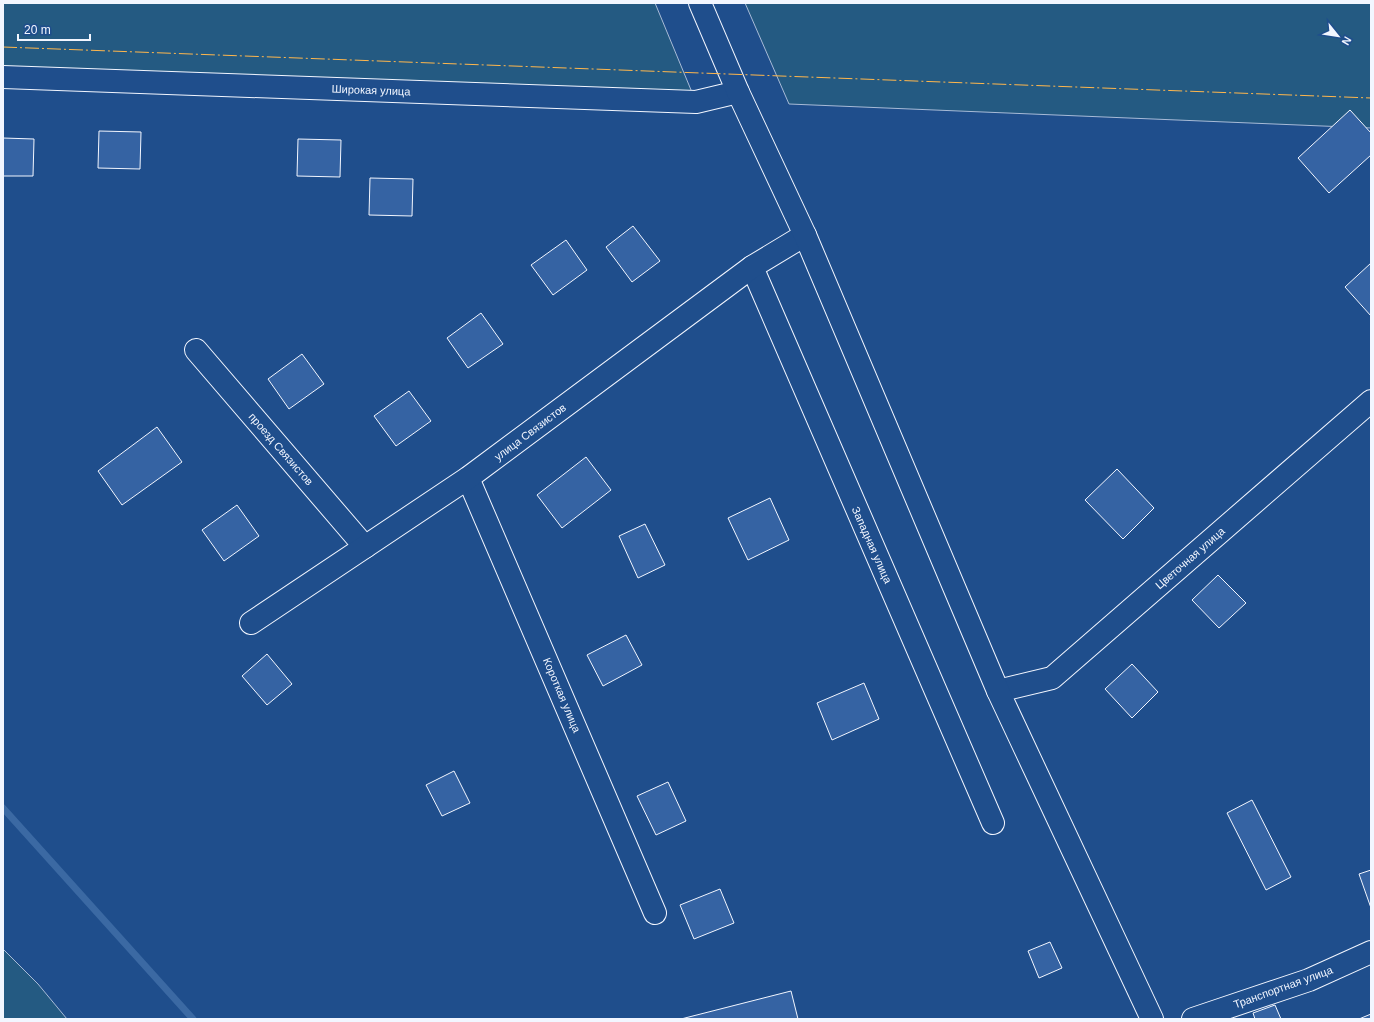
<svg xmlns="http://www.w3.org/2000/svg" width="1374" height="1022" font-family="Helvetica,sans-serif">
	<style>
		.green { fill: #245a82; stroke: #a8bbd7 }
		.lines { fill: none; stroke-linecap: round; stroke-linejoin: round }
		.stream { stroke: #3b69a3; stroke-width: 7 }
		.building { fill: #3563a3; stroke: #f2f6ff }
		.minor-casing { stroke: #f2f6ff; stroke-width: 24 }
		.tertiary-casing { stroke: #f2f6ff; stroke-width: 24 }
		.minor { stroke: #1f4e8c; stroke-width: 22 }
		.tertiary { stroke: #1f4e8c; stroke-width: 22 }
		.power { stroke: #ffb74d; stroke-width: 1; stroke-dasharray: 14 3 2 3; stroke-linecap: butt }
		.labels { text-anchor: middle; stroke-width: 3; stroke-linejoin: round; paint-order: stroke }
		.street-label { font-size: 11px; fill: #f2f6ff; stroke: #1f4e8c }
	</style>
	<rect width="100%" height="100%" fill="#1f4e8c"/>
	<g class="green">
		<path d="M3 3H655L696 102 3 83Z"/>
		<path d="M745 3H1371V128L789 104Z"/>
		<path d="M3 949 38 984 67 1019H3Z"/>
	</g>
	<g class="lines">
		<path class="stream" d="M3 808 193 1019"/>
	</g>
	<g class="building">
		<path d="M1350 110 1371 133V155L1329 193 1298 158Z"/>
		<path d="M99 131 141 132 140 169 98 168Z"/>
		<path d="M3 138 34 139 33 176H3Z"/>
		<path d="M298 139 341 140 340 177 297 176Z"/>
		<path d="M370 178 413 179 412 216 369 215Z"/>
		<path d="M633 226 660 261 632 282 606 247Z"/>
		<path d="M566 240 587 270 553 295 531 265Z"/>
		<path d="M1371 263V316L1345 287Z"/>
		<path d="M481 313 503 344 468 368 447 338Z"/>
		<path d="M302 354 324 384 289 409 268 379Z"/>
		<path d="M409 391 431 421 396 446 374 416Z"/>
		<path d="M157 427 182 462 122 505 98 471Z"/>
		<path d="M586 457 611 490 562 528 537 495Z"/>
		<path d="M1117 469 1154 508 1123 539 1085 500Z"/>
		<path d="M770 498 789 540 748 560 728 518Z"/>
		<path d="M237 505 259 536 224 561 202 530Z"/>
		<path d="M645 524 665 565 638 578 619 536Z"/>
		<path d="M1218 575 1246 603 1219 628 1192 600Z"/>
		<path d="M626 635 642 665 603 686 587 655Z"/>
		<path d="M267 654 292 684 267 705 242 676Z"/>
		<path d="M1132 664 1158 692 1132 718 1105 689Z"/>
		<path d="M864 683 879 719 832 740 817 703Z"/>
		<path d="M454 771 470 803 442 816 426 785Z"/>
		<path d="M668 782 686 821 656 835 637 796Z"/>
		<path d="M1252 800 1291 877 1266 890 1227 813Z"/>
		<path d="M1371 870V908L1359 874Z"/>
		<path d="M720 889 734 923 694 939 680 905Z"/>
		<path d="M1050 942 1062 968 1039 978 1028 951Z"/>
		<path d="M791 991 798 1019H681Z"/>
		<path d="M1275 1005 1281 1019H1255L1253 1013Z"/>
		<path d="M1371 1014V1019H1359Z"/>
	</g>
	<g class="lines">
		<defs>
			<g id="minor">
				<path d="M3 77 696 102 738 92"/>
				<path d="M752 267 993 823"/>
				<path d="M196 350 365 547"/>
				<path d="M468 478 655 913"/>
				<path d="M251 623 468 478 752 267 805 235"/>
				<path d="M998 691 1052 678 1371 401"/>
				<path d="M1193 1019 1309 980 1371 952"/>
			</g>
			<path id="tertiary" d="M700 3 738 92 805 235 998 691 1152 1019"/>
		</defs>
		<use href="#minor" class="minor-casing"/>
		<use href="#tertiary" class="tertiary-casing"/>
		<use href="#minor" class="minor"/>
		<use href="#tertiary" class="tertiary"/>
		<path class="power" d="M3 47 1371 98"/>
	</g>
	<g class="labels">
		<g class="street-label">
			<text transform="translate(371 90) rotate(2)" y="4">Широкая улица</text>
			<text transform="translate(530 432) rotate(-37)" y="4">улица Связистов</text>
			<text transform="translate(281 449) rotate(49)" y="4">проезд Связистов</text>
			<text transform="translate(872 545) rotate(66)" y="4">Западная улица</text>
			<text transform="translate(1190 558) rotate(-41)" y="4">Цветочная улица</text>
			<text transform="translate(562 695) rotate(67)" y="4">Короткая улица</text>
			<text transform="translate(1283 987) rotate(-20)" y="4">Транспортная улица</text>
		</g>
	</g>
	<rect width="1374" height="1022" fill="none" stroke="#f2f6ff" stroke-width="8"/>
	<g transform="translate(1338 36) rotate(120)" stroke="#1f4e8c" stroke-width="3" paint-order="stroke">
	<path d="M0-3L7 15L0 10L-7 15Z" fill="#f2f6ff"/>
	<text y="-6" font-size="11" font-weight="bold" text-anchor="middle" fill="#f2f6ff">N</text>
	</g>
	<path d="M18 34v6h72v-6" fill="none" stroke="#f2f6ff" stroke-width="2"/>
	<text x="24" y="34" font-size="12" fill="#f2f6ff" stroke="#1f4e8c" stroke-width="3" paint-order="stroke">20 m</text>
</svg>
